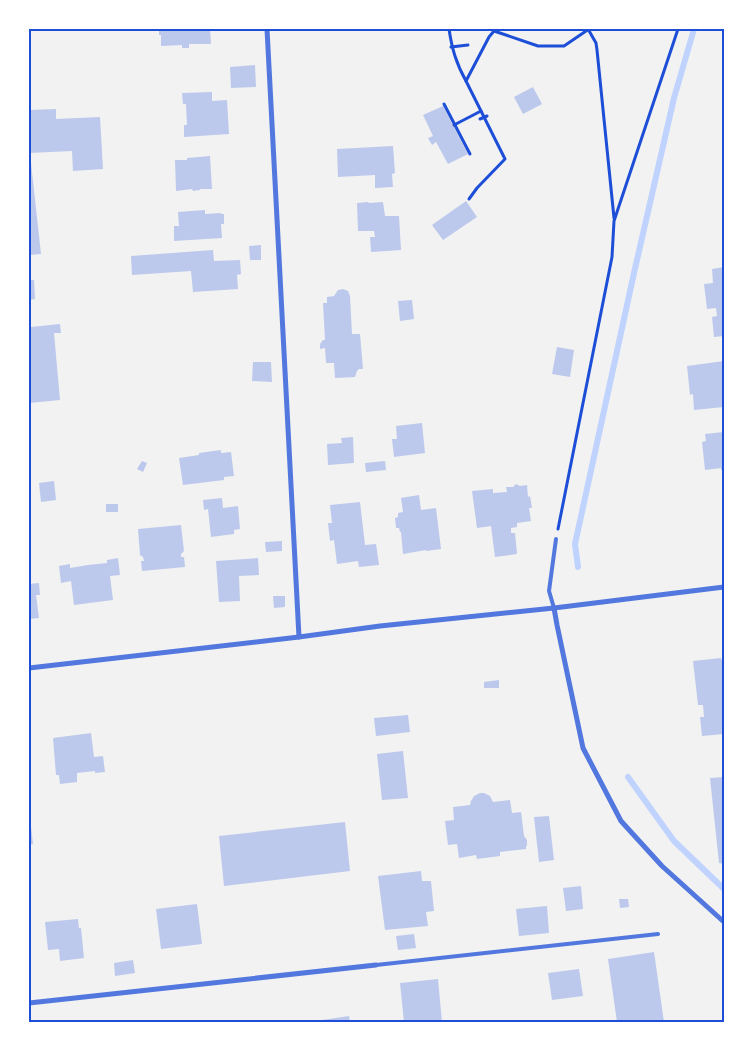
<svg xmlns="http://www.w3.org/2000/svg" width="753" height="1051" font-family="'Fira Sans Condensed',sans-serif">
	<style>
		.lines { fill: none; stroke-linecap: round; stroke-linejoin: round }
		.stream { stroke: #bfd3fe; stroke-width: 6 }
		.building { fill: #bdc9ec }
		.path { stroke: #1d4ed8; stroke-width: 3 }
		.service { stroke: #5277de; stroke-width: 4 }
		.minor { stroke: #5277de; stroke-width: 5 }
		.neatline { fill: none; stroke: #1d4ed8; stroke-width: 2 }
	</style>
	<rect width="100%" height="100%" fill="#f2f2f2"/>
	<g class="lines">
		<g class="stream">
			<path d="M578 567 575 544 634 273 674 98 694 29"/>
			<path d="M628 777 674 841 724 889"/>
		</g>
	</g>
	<g class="building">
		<path d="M159 29H210L211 44H189V48H182V45L161 46V35H159Z"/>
		<path d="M255 65 256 87 231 88 230 67Z"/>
		<path d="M533 87 542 104 523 114 514 97Z"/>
		<path d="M212 92V101L227 100 229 134 184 137V125H187L186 104H183L182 93Z"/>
		<path d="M443 106 468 154 448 164 436 142 432 145 428 138 433 136 423 115Z"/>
		<path d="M56 109V119L100 117 103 169 73 171 72 151 29 153V110Z"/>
		<path d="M393 146 395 173 392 174 393 187 375 188V175L338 177 337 149Z"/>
		<path d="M210 156 212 189H200V190L193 191 192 189 176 191 175 160H187V158Z"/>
		<path d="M29 163H31L41 254 29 255Z"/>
		<path d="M466 201 477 217 443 240 432 225Z"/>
		<path d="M368 202 369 203 383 202 385 216H399L401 250 371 252 370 237H375L374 231H358L357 203Z"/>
		<path d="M205 210V214L221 213V214H224V224H221L222 238 174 241V226H179L178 212Z"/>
		<path d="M261 245V260H250L249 246Z"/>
		<path d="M213 250 214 261 240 260 241 274 237 275 238 289 193 292 191 271 132 275 131 256Z"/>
		<path d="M724 267V336L714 337 712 317 717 316 716 308 707 309 704 284 713 283 712 269Z"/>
		<path d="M29 280H34L35 299 29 300Z"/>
		<path d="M343 289 348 291 350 296 352 334H360L363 369H359L357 371 355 377 335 378 334 363H326L325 348 320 349V344L323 340H325L323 303H327V297L334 296 338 290Z"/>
		<path d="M412 300 414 319 400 321 398 301Z"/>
		<path d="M29 319H30L31 327 60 324 61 333H54L60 400 29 403Z"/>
		<path d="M557 347 574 350 570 377 552 374Z"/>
		<path d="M724 361V407L694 410 693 394 690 395 687 366Z"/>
		<path d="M253 362H271L272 382 252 381Z"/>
		<path d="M422 423 425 453 394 457 392 439H397L396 426Z"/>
		<path d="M724 432V470H721V468L705 470 702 442 706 441 705 434Z"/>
		<path d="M353 437 354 463 328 465 327 444 342 443 341 438Z"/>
		<path d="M221 450V453L231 452 234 476 224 477V480L183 485 179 458 199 455V453Z"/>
		<path d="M142 461 147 463 143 472 137 469Z"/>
		<path d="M385 461 386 470 366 472 365 463Z"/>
		<path d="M54 481 56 500 41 502 39 483Z"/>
		<path d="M516 484 520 486 527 485 528 497 530 496 532 508H529L531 521 517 523V527L511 528V533H515L517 554 495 557 491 526 477 528 472 491 493 489V493L507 492 506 487H513Z"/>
		<path d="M419 495 421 510 436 508 441 549 426 551V550L403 554 401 532H400L399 528H396L395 518 398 517V513L403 512 401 498Z"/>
		<path d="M222 498 223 508 238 506 240 529 234 530V534L211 537 208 509 204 510 203 500Z"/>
		<path d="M360 502 365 545 376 544 379 565 359 567 358 561 337 564 334 540 330 541 328 523H332L330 505Z"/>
		<rect x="106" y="504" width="12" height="8"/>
		<path d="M181 525 184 551 181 554V557H184L185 567 142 571 141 561H144L143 557 140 555 138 529Z"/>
		<path d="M282 541V551L266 552 265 542Z"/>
		<path d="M118 558 120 575 110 576 113 600 74 605 71 581 61 583 59 566 70 564V568L88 565 107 563V560Z"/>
		<path d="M258 558 259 575 239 576 240 601 219 602 216 561Z"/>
		<path d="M39 583 40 595H36L39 618 29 619V584Z"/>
		<path d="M273 596H285V607L274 608Z"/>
		<path d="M721 658 722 661H724V734L702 736 700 717H704L703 705H698L693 661Z"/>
		<path d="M499 680V688H484V682Z"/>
		<path d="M408 715 410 732 376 736 374 718Z"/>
		<path d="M91 733 94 757 103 756 105 772 95 773V771L77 773V782L60 784 59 775H56L53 738Z"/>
		<path d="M403 751 408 798 382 800 377 754Z"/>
		<path d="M724 777V864L719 863 710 778Z"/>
		<path d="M480 793H484L490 796 493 802 510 800 512 813 521 812 524 836 527 840V845L526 847V849L500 852V856L477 859 476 855 459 858 457 844 448 845 445 821 454 820 453 807 470 805 471 801 474 796Z"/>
		<path d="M549 816 554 860 539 862 534 817Z"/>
		<path d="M29 818H30L33 844 29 845Z"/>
		<path d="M345 822 350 871 224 886 219 836Z"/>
		<path d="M421 871 422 881H431L434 911 426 912 428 926 385 930 378 876Z"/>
		<path d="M581 886 583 909 566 911 563 888Z"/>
		<path d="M619 899H628L629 907 620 908Z"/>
		<path d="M197 904 202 944 161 949 156 909Z"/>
		<path d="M547 906 549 933 519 936 516 909Z"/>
		<path d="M78 919 79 928H81L84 958 60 961 59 949 48 950 45 922Z"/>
		<path d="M414 934 416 948 398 950 396 936Z"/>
		<path d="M654 952 664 1022H617L608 959Z"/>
		<path d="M133 960 135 973 115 976 114 963Z"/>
		<path d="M579 969 583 996 552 1000 548 973Z"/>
		<path d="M438 979 442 1022H404L400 983Z"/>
		<path d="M349 1016 350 1022H322V1020Z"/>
	</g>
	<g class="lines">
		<g class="path">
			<path d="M449 29C452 49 456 63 466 81L489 37 494 31"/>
			<path d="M492 29 494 31 538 46H564L589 29"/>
			<path d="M588 29 596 43 597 50 614 218"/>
			<path d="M451 47 468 45"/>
			<path d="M466 81 505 159 477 188 469 199"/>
			<path d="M444 104 470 154"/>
			<path d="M480 119 487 116"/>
			<path d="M454 125 481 111"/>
			<path d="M558 529 612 257 614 221 678 29"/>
		</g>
		<g class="service">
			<path d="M554 608 549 591 556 539"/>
			<path d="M376 965 658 934"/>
		</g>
		<g class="minor">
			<path d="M267 29 299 637"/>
			<path d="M554 608 557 625 583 748 621 821 662 866 724 922"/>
			<path d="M29 668 299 637 380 626 554 608 724 587"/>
			<path d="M29 1003 376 965"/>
		</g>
	</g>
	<rect width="753" height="1051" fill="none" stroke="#ffffff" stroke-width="60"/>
	<rect x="30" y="30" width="693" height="991" class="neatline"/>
</svg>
